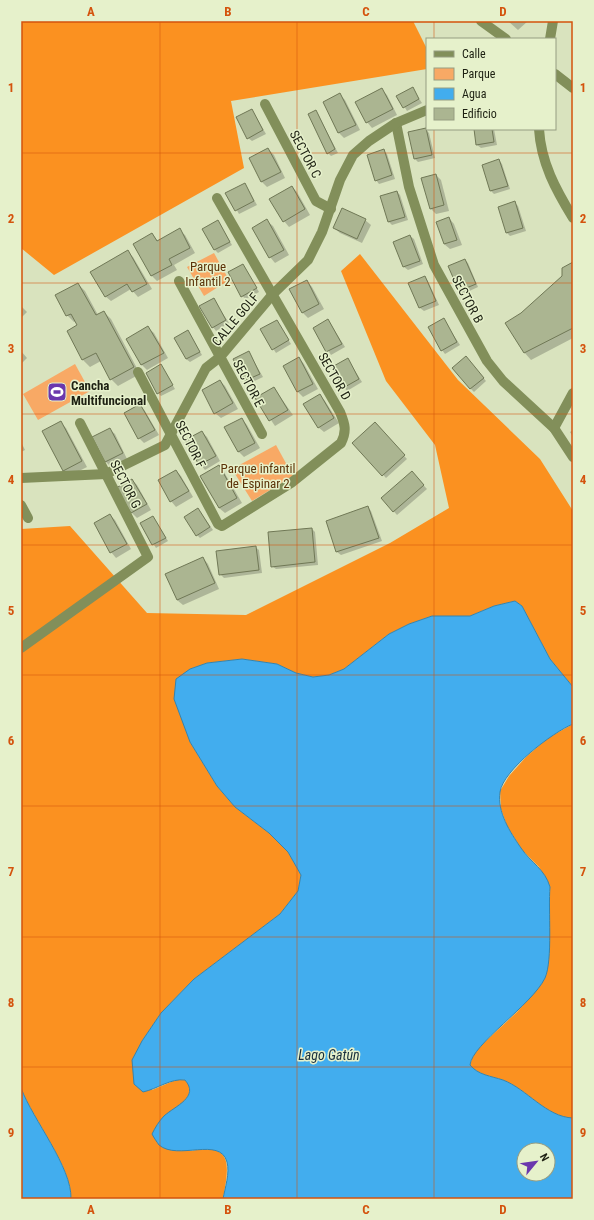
<svg xmlns="http://www.w3.org/2000/svg" width="594" height="1220" font-family="'Roboto Condensed',sans-serif">
	<style>
		.green { fill: #f8a965 }
		.forest { fill: #fb9120 }
		.water { fill: #42adee; stroke: #3783ac; fill-rule: evenodd }
		.shadow { fill: #0003 }
		.building { fill: #abb591; stroke: #707856 }
		.lines { fill: none; stroke-linecap: round; stroke-linejoin: round }
		.minor { stroke: #828f5a; stroke-width: 10 }
		.tertiary { stroke: #828f5a; stroke-width: 10 }
		.grid { fill: none; stroke: #d4530d; stroke-width: 1; stroke-opacity: 0.55 }
		.labels { text-anchor: middle; stroke-width: 3; stroke-linejoin: round; paint-order: stroke }
		.street-label { font-size: 13px; fill: #1d2012; stroke: #e6f1cb }
		.park-label { font-size: 13px; fill: #5c3309; stroke: #e6f1cb }
		.poi-label { font-size: 13px; font-weight: bold; fill: #1d2012; stroke: #e6f1cb; text-anchor: start }
		.water-label { font-size: 14px; font-style: italic; fill: #172e3d; stroke: #e6f1cb }
		.neatline { fill: none; stroke: #d4530d; stroke-width: 1.5 }
		.grid-label { font-size: 13px; text-anchor: middle; font-weight: bold; fill: #d4530d }
	</style>
	<rect width="100%" height="100%" fill="#d9e3be"/>
	<g class="green">
		<path d="M214 253 229 280 204 296 187 267Z"/>
		<path d="M75 364 90 391 38 420 23 394Z"/>
		<path d="M276 445 293 476 252 501 232 469Z"/>
	</g>
	<g class="forest">
		<path d="M21 21H413L427 49V69L231 101 244 168 54 275 21 248Z"/>
		<path d="M360 254 458 380 540 459 573 511V687L550 659 522 606 515 601 494 606 470 616H432L409 624 389 634 344 669 329 675 313 677 296 673 277 664 242 659 207 663 190 669V742L217 786 235 807 269 833 288 852 301 875 298 891 280 914 194 979 161 1013 142 1041 152 1090 178 1079 185 1080C200 1096 176 1107 164 1117L190 1151C234 1143 229 1165 223 1199H71C72 1166 33 1120 21 1088V529L70 526 147 613 246 615 390 543 449 508 435 445 386 381 341 271Z"/>
		<path d="M573 724V1118C546 1117 527 1089 503 1080 491 1076 478 1075 470 1065L474 1052 517 1012 533 994 545 977 548 958 550 887 539 867 522 850 507 826 501 809 500 791 509 776 526 757 548 738Z"/>
	</g>
	<g class="water">
		<path d="M515 601 522 606 550 659 573 687V724C553 732 503 770 500 792 497 812 510 832 521 848 531 863 545 869 550 887 548 909 553 960 545 978 532 1005 472 1044 470 1065 478 1075 491 1076 503 1080 527 1089 546 1117 573 1118V1199H223C225 1188 230 1173 227 1162 220 1136 178 1161 159 1145 157 1142 154 1138 152 1134 155 1128 159 1121 164 1116 175 1106 200 1097 185 1080 171 1078 157 1089 143 1092L134 1084 132 1060 142 1041 161 1013 194 979 280 914 298 891 301 875 288 852 269 833 235 807 217 786 190 742 174 699 176 679 190 669 207 663 242 659 277 664 296 673 313 677 329 675 344 669 389 634 409 624 432 616H470L494 606ZM524 1150H548V1174H524Z"/>
		<path d="M21 1088C33 1120 72 1167 71 1199H21Z"/>
	</g>
	<g class="shadow">
		<path d="M508 21H528L518 30Z"/>
		<path d="M412 88 422 103 407 111 398 96Z"/>
		<path d="M382 90 387 95 397 115 372 128 367 122Z"/>
		<path d="M340 95 345 100 360 130 344 138 339 133 324 102Z"/>
		<path d="M252 110 266 134 252 141 248 138Z"/>
		<path d="M316 111 338 153 331 156 328 153Z"/>
		<path d="M425 129 429 133 435 158 418 162 415 159Z"/>
		<path d="M475 129H494L497 145 481 148 477 145Z"/>
		<path d="M268 149 274 155 285 178 267 187 262 182 250 159Z"/>
		<path d="M383 150 387 154 395 179 379 184 376 180Z"/>
		<path d="M499 160 502 164 510 189 494 194 491 191 483 166Z"/>
		<path d="M436 175 441 180 449 211 436 214 431 209Z"/>
		<path d="M245 184 257 205 239 214 227 193Z"/>
		<path d="M292 187 297 192 310 215 289 227 284 221Z"/>
		<path d="M397 192 400 195 408 220 392 225 389 222 381 197Z"/>
		<path d="M515 203 518 206 526 231 510 236 507 233 499 208Z"/>
		<path d="M449 218 454 224 462 245 450 249 444 244Z"/>
		<path d="M365 220 371 225 362 243 340 233 334 228Z"/>
		<path d="M218 221 232 245 218 253 215 250Z"/>
		<path d="M267 221 273 226 289 255 275 263 270 257Z"/>
		<path d="M179 230 185 235 195 253 174 265 177 270 157 281 152 276 135 244 152 234 158 241Z"/>
		<path d="M410 236 414 239 423 264 408 270 404 267 395 242Z"/>
		<path d="M128 252 133 257 152 289 138 297 131 289 111 301 105 296Z"/>
		<path d="M465 260 468 263 478 287 463 294 460 290Z"/>
		<path d="M573 263V338L531 360 524 352 522 314 563 277Z"/>
		<path d="M243 265 259 292 246 299 242 296Z"/>
		<path d="M425 277 428 281 439 305 424 311 420 308 410 284Z"/>
		<path d="M307 281 312 287 324 309 308 318 303 313Z"/>
		<path d="M78 284 85 291 98 315 104 312 111 319 140 374 118 386 111 379 101 361 90 367 83 360 68 331 79 326 76 321 74 322 67 315Z"/>
		<path d="M213 299 229 323 216 331 213 327Z"/>
		<path d="M21 306 27 312 21 318Z"/>
		<path d="M443 319 460 345 445 354 442 350Z"/>
		<path d="M328 320 345 347 331 355 314 328Z"/>
		<path d="M276 321 291 344 276 353 261 330Z"/>
		<path d="M148 328 154 333 168 358 147 370 142 365 128 340Z"/>
		<path d="M188 331 202 355 190 362 186 359Z"/>
		<path d="M21 351 27 358 21 364Z"/>
		<path d="M249 353 263 377 248 384 235 360Z"/>
		<path d="M299 358 304 364 318 389 303 397 298 392 284 366Z"/>
		<path d="M348 360 362 382 347 391 344 387Z"/>
		<path d="M469 361 486 381 474 392 470 388Z"/>
		<path d="M161 366 175 389 161 396 158 393Z"/>
		<path d="M220 381 225 386 238 409 221 418 215 413Z"/>
		<path d="M274 388 293 415 275 426 256 398Z"/>
		<path d="M320 395 325 401 339 423 324 432 318 427Z"/>
		<path d="M140 405 145 411 159 435 144 443 139 438Z"/>
		<path d="M242 419 247 425 260 448 244 457 239 452 226 428Z"/>
		<path d="M61 423 66 428 87 467 69 476 64 471 43 432Z"/>
		<path d="M375 424 407 459 386 478 354 443Z"/>
		<path d="M109 429 115 434 127 459 111 467 106 462 94 437Z"/>
		<path d="M573 430V437L570 432Z"/>
		<path d="M202 432 207 437 220 461 205 470 200 464Z"/>
		<path d="M21 442 25 450 21 452Z"/>
		<path d="M219 466 224 472 242 503 225 513 219 508Z"/>
		<path d="M176 471 181 476 193 497 176 507 171 501Z"/>
		<path d="M415 476 427 489 397 515 383 499Z"/>
		<path d="M132 480 137 485 151 510 137 518 132 513 118 488Z"/>
		<path d="M368 507 371 511 382 541 341 555 337 552Z"/>
		<path d="M198 509 213 530 200 538 197 535Z"/>
		<path d="M110 515 115 520 131 549 116 558 111 552Z"/>
		<path d="M153 517 168 541 156 548 141 524Z"/>
		<path d="M312 529 315 532 318 565 276 569 272 566Z"/>
		<path d="M255 547 259 550 262 573 224 578 220 574Z"/>
		<path d="M203 558 208 564 219 589 183 605 177 600Z"/>
	</g>
	<g class="building">
		<path d="M413 87 419 99 403 108 396 96Z"/>
		<path d="M382 88 393 109 366 123 355 102Z"/>
		<path d="M340 93 356 125 338 133 323 102Z"/>
		<path d="M252 109 263 130 247 139 236 117Z"/>
		<path d="M316 110 335 149 327 154 308 114Z"/>
		<path d="M426 128 432 155 414 159 408 132Z"/>
		<path d="M474 129H492L494 142 476 145Z"/>
		<path d="M268 148 281 172 261 182 249 158Z"/>
		<path d="M384 149 392 175 375 181 367 155Z"/>
		<path d="M499 159 508 186 490 191 482 165Z"/>
		<path d="M436 174 444 205 430 209 421 178Z"/>
		<path d="M245 183 254 201 235 211 225 193Z"/>
		<path d="M292 186 305 209 283 222 269 199Z"/>
		<path d="M397 191 405 217 388 222 380 196Z"/>
		<path d="M515 201 523 228 506 233 498 207Z"/>
		<path d="M342 208 366 219 357 239 333 228Z"/>
		<path d="M449 217 457 240 444 244 436 222Z"/>
		<path d="M267 219 284 250 269 258 252 228Z"/>
		<path d="M218 220 230 242 214 250 202 229Z"/>
		<path d="M180 228 190 248 169 259 172 265 151 276 133 244 152 233 157 241Z"/>
		<path d="M410 235 420 261 403 267 393 242Z"/>
		<path d="M128 250 147 284 132 292 127 284 105 297 90 272Z"/>
		<path d="M465 259 476 284 459 291 448 266Z"/>
		<path d="M573 262V328L524 353 505 323 521 313 562 276V268Z"/>
		<path d="M243 264 257 288 241 297 228 272Z"/>
		<path d="M425 276 436 301 419 308 408 283Z"/>
		<path d="M307 280 319 304 302 313 289 289Z"/>
		<path d="M78 283 96 315 104 311 134 367 110 380 96 353 82 360 67 331 77 325 71 314 66 316 55 295Z"/>
		<path d="M214 298 226 320 212 328 199 306Z"/>
		<path d="M444 318 457 342 441 351 428 327Z"/>
		<path d="M328 319 342 344 326 352 313 328Z"/>
		<path d="M277 320 289 340 272 350 260 329Z"/>
		<path d="M148 326 164 353 141 365 126 339Z"/>
		<path d="M188 330 200 352 186 359 174 338Z"/>
		<path d="M249 351 260 374 244 381 233 359Z"/>
		<path d="M466 356 484 378 470 389 452 368Z"/>
		<path d="M299 357 313 384 297 392 283 366Z"/>
		<path d="M348 358 359 379 343 388 332 367Z"/>
		<path d="M161 364 173 385 157 394 146 373Z"/>
		<path d="M220 380 233 403 214 414 202 390Z"/>
		<path d="M274 387 288 410 269 421 255 398Z"/>
		<path d="M320 394 334 418 318 428 303 404Z"/>
		<path d="M140 404 155 430 138 439 124 413Z"/>
		<path d="M242 418 255 443 238 452 224 427Z"/>
		<path d="M61 421 82 461 63 471 42 431Z"/>
		<path d="M375 422 405 455 382 476 352 443Z"/>
		<path d="M110 428 123 453 105 462 92 437Z"/>
		<path d="M202 431 216 456 199 465 185 440Z"/>
		<path d="M219 465 237 498 219 508 200 476Z"/>
		<path d="M176 470 189 491 170 502 158 480Z"/>
		<path d="M412 471 424 485 393 512 381 498Z"/>
		<path d="M132 479 147 504 131 513 116 488Z"/>
		<path d="M368 506 379 538 336 552 326 521Z"/>
		<path d="M198 508 210 527 196 536 184 517Z"/>
		<path d="M110 514 127 544 110 553 94 523Z"/>
		<path d="M153 516 166 538 152 545 140 523Z"/>
		<path d="M312 528 315 562 271 567 268 532Z"/>
		<path d="M256 546 259 570 219 575 216 551Z"/>
		<path d="M203 557 215 583 177 600 165 574Z"/>
	</g>
	<g class="lines">
		<g class="minor">
			<path d="M481 21 506 39"/>
			<path d="M555 74 573 88"/>
			<path d="M265 104 316 201 331 209"/>
			<path d="M396 123 409 187 434 265 487 361 503 381 554 428 573 457"/>
			<path d="M539 129C541 163 556 190 573 218"/>
			<path d="M179 281 262 434"/>
			<path d="M138 372 218 524 222 526 291 483 341 443C347 431 345 424 340 412L217 198"/>
			<path d="M554 428 573 393"/>
			<path d="M21 478 106 474 165 445 206 368 220 357 273 294 308 260 322 232 340 180 353 155 369 141 396 123 427 110"/>
			<path d="M21 505 28 518"/>
			<path d="M21 648 148 557 80 423"/>
		</g>
		<path class="tertiary" d="M550 39 553 21"/>
	</g>
	<path class="grid" d="M160 21V1199M297 21V1199M434 21V39M434 129V1199M21 153H573M21 283H573M21 414H573M21 545H573M21 675H573M21 806H573M21 937H573M21 1067H573"/>
	<defs>
		<symbol id="stadium-square" viewBox="-11 -11 22 22"><rect x="-9" y="-9" width="18" height="18" rx="4" fill="#6b37ad" stroke="#e6f1cb"/><path d="M0-5a6.5 5 0 1 0 0 10a6.5 5 0 1 0 0-10ZM-3.5-1.8h7v3.6h-7Z" fill="#fff"/></symbol>
	</defs>
	<g fill-rule="evenodd">
		<use href="#stadium-square" x="46" y="381" width="22" height="22"/>
	</g>
	<g class="labels">
		<g class="street-label">
			<text transform="translate(306 154) rotate(62)" y="5">SECTOR C</text>
			<text transform="translate(468 299) rotate(62)" y="5">SECTOR B</text>
			<text transform="translate(235 319) rotate(-50)" y="5">CALLE GOLF</text>
			<text transform="translate(335 376) rotate(60)" y="5">SECTOR D</text>
			<text transform="translate(249 383) rotate(62)" y="5">SECTOR E</text>
			<text transform="translate(191 444) rotate(63)" y="5">SECTOR F</text>
			<text transform="translate(126 484) rotate(63)" y="5">SECTOR G</text>
		</g>
		<g class="park-label">
			<text x="208" y="271">Parque<tspan x="208" dy="15">Infantil 2</tspan></text>
			<text x="258" y="473">Parque infantil<tspan x="258" dy="15">de Espinar 2</tspan></text>
		</g>
		<g class="poi-label">
			<text x="71" y="390">Cancha<tspan x="71" dy="15">Multifuncional</tspan></text>
		</g>
		<g class="water-label">
			<text x="329" y="1060">Lago Gatún</text>
		</g>
	</g>
	<rect width="594" height="1220" fill="none" stroke="#e6f1cb" stroke-width="44"/>
	<rect x="426" y="38" width="130" height="92" fill="#e6f1cb" stroke="#969d81"/>
	<rect x="434" y="51" width="20" height="6" fill="#828f5a" stroke="#969d81"/>
	<text x="462" y="58" font-size="12" fill="#1d2012">Calle</text>
	<rect x="434" y="68" width="20" height="12" fill="#f8a965" stroke="#969d81"/>
	<text x="462" y="78" font-size="12" fill="#1d2012">Parque</text>
	<rect x="434" y="88" width="20" height="12" fill="#42adee" stroke="#969d81"/>
	<text x="462" y="98" font-size="12" fill="#1d2012">Agua</text>
	<rect x="434" y="108" width="20" height="12" fill="#abb591" stroke="#969d81"/>
	<text x="462" y="118" font-size="12" fill="#1d2012">Edificio</text>
	<g transform="translate(536 1162) rotate(61)"><circle r="19" fill="#e6f1cb" stroke="#969d81"/>
	<path d="M0-3L7 15L0 10L-7 15Z" fill="#6b37ad"/>
	<text y="-6" font-size="11" font-weight="bold" text-anchor="middle" fill="#1d2012">N</text>
	</g>
	<rect x="22" y="22" width="550" height="1176" class="neatline"/>
	<g class="grid-label">
		<text x="91" y="16">A</text>
		<text x="228" y="16">B</text>
		<text x="366" y="16">C</text>
		<text x="503" y="16">D</text>
		<text x="11" y="92">1</text>
		<text x="583" y="92">1</text>
		<text x="11" y="223">2</text>
		<text x="583" y="223">2</text>
		<text x="11" y="353">3</text>
		<text x="583" y="353">3</text>
		<text x="11" y="484">4</text>
		<text x="583" y="484">4</text>
		<text x="11" y="615">5</text>
		<text x="583" y="615">5</text>
		<text x="11" y="745">6</text>
		<text x="583" y="745">6</text>
		<text x="11" y="876">7</text>
		<text x="583" y="876">7</text>
		<text x="11" y="1007">8</text>
		<text x="583" y="1007">8</text>
		<text x="11" y="1137">9</text>
		<text x="583" y="1137">9</text>
		<text x="91" y="1214">A</text>
		<text x="228" y="1214">B</text>
		<text x="366" y="1214">C</text>
		<text x="503" y="1214">D</text>
	</g>
</svg>
